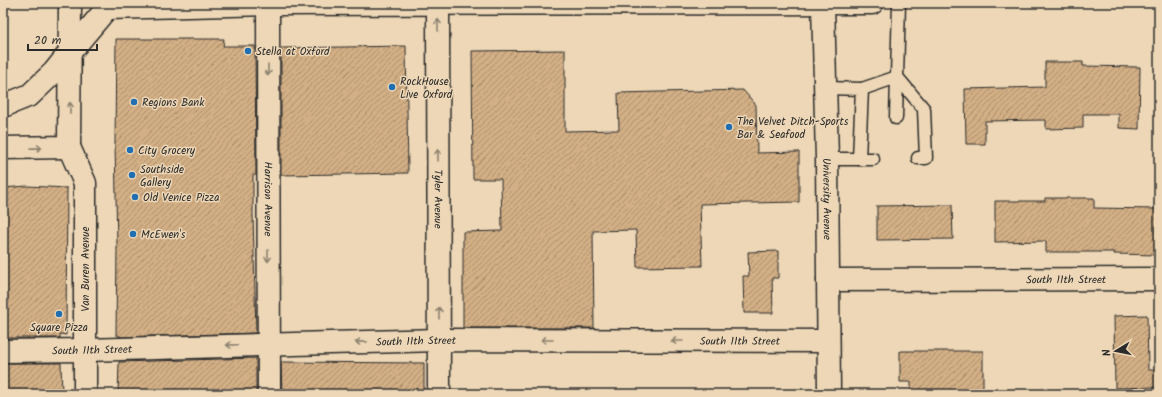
<svg xmlns="http://www.w3.org/2000/svg" width="1162" height="397" font-family="Kalam,sans-serif">
	<style>
		.building { fill: url(#building-hatch); stroke: #2b2b2b }
		.lines { fill: none; stroke-linecap: round; stroke-linejoin: round }
		.service-casing { stroke: #2b2b2b; stroke-width: 15 }
		.minor-casing { stroke: #2b2b2b; stroke-width: 25 }
		.tertiary-casing { stroke: #2b2b2b; stroke-width: 25 }
		.secondary-casing { stroke: #2b2b2b; stroke-width: 25 }
		.service { stroke: #edd7b6; stroke-width: 12 }
		.minor { stroke: #edd7b6; stroke-width: 22 }
		.tertiary { stroke: #edd7b6; stroke-width: 22 }
		.secondary { stroke: #edd7b6; stroke-width: 22 }
		.oneway { stroke: #8c8170 }
		.poi-dot { fill: #1f6fb2; stroke: #edd7b6; stroke-width: 1.5 }
		.labels { text-anchor: middle; stroke-width: 3; stroke-linejoin: round; paint-order: stroke }
		.poi-label { font-size: 11px; fill: #2b2b2b; stroke: #edd7b6; text-anchor: start }
		.street-label { font-size: 11px; fill: #2b2b2b; stroke: #edd7b6 }
	</style>
	<defs>
		<pattern id="building-hatch" width="6" height="6" patternUnits="userSpaceOnUse"><rect width="6" height="6" fill="#d3af85"/><path d="M-1 1l2-2M0 6l6-6M5 7l2-2" fill="none" stroke="#ab8f6d"/></pattern>
	</defs>
	<rect width="100%" height="100%" fill="#edd7b6"/>
	<filter id="ink" filterUnits="userSpaceOnUse"><feTurbulence type="fractalNoise" baseFrequency=".025" numOctaves="2"/><feDisplacementMap in="SourceGraphic" scale="8" xChannelSelector="R" yChannelSelector="G"/><feConvolveMatrix kernelMatrix="1 2 1 2 8 2 1 2 1" color-interpolation-filters="sRGB"/></filter>
	<g filter="url(#ink)">
		<g class="building">
			<path d="M116 39H224L223 46H255L256 175H253V214L256 333 119 337V335H116L117 247 115 143Z"/>
			<path d="M406 46 408 173 281 175V48Z"/>
			<path d="M565 50V131L619 130 618 93 743 90 756 105 757 153 799 152V202L700 204 702 266 637 267 636 230 593 231 594 328H463V232L502 231 501 179H473L472 51Z"/>
			<path d="M1045 62H1083V66L1140 67 1139 129 1119 128V114H1083V128L1046 129V120L985 121V144H966L965 89 1045 87Z"/>
			<path d="M27 186 67 188 66 335 60 334V338H3V188Z"/>
			<path d="M1045 198H1094V208L1157 209V255L1114 254V252H1046V241L995 242V201H1045Z"/>
			<path d="M952 205 953 239 877 240V206Z"/>
			<path d="M778 251V278H772L773 313H744L743 276H749L748 252Z"/>
			<path d="M1147 315 1148 370H1159V387L1115 388 1114 316Z"/>
			<path d="M900 351H983V394H911V382H900Z"/>
			<path d="M256 358V394H118L119 362Z"/>
			<path d="M281 362 424 363V394H282Z"/>
			<path d="M3 363H61L62 394H3Z"/>
		</g>
		<g class="lines">
			<defs>
				<g id="service">
					<path d="M899 3 897 77 924 109 926 158H918"/>
					<path d="M826 88 862 89 859 159"/>
					<path d="M862 89 897 77 896 118"/>
					<path d="M827 159H873"/>
				</g>
				<g id="minor">
					<path id="s1" d="M268 3 269 394"/>
					<path id="s2" d="M438 3 439 394"/>
					<path d="M69 147 85 183V394"/>
					<path id="s3" d="M828 280 1159 279"/>
					<path id="s4" d="M3 351 85 350 439 340 828 341"/>
				</g>
				<g id="tertiary">
					<path d="M107 8 268 4 872 3"/>
					<path d="M3 106 30 95 54 72 70 52 107 8"/>
					<path d="M3 148 69 147 70 3"/>
				</g>
				<g id="secondary">
					<path id="s5" d="M823 3 827 159 829 394"/>
				</g>
			</defs>
			<use href="#service" class="service-casing"/>
			<use href="#minor" class="minor-casing"/>
			<use href="#tertiary" class="tertiary-casing"/>
			<use href="#secondary" class="secondary-casing"/>
			<use href="#service" class="service"/>
			<use href="#minor" class="minor"/>
			<use href="#tertiary" class="tertiary"/>
			<use href="#secondary" class="secondary"/>
		</g>
		<defs><path id="oneway-shaft" d="M-6 0H5M1.5-3L5.5 0L1.5 3" fill="none" stroke-width="1.6" stroke-linecap="round" stroke-linejoin="round"/></defs>
		<g class="oneway">
			<use href="#oneway-shaft" transform="translate(438 25) rotate(-90)"/>
			<use href="#oneway-shaft" transform="translate(268 70) rotate(90)"/>
			<use href="#oneway-shaft" transform="translate(70 108) rotate(-90)"/>
			<use href="#oneway-shaft" transform="translate(36 148) rotate(-1)"/>
			<use href="#oneway-shaft" transform="translate(438 155) rotate(-90)"/>
			<use href="#oneway-shaft" transform="translate(268 256) rotate(90)"/>
			<use href="#oneway-shaft" transform="translate(439 313) rotate(-90)"/>
			<use href="#oneway-shaft" transform="translate(547 340) rotate(-180)"/>
			<use href="#oneway-shaft" transform="translate(677 341) rotate(-180)"/>
			<use href="#oneway-shaft" transform="translate(361 342) rotate(179)"/>
			<use href="#oneway-shaft" transform="translate(232 345) rotate(178)"/>
		</g>
	</g>
	<g class="poi-dot">
		<circle cx="248" cy="51" r="4"/>
		<circle cx="392" cy="87" r="4"/>
		<circle cx="134" cy="102" r="4"/>
		<circle cx="729" cy="127" r="4"/>
		<circle cx="130" cy="150" r="4"/>
		<circle cx="132" cy="175" r="4"/>
		<circle cx="135" cy="197" r="4"/>
		<circle cx="133" cy="234" r="4"/>
		<circle cx="59" cy="314" r="4"/>
	</g>
	<g class="labels">
		<g class="poi-label">
			<text x="256" y="55">Stella at Oxford</text>
			<text x="400" y="85">RockHouse<tspan x="400" dy="13">Live Oxford</tspan></text>
			<text x="142" y="106">Regions Bank</text>
			<text x="737" y="125">The Velvet Ditch-Sports<tspan x="737" dy="13">Bar &amp; Seafood</tspan></text>
			<text x="138" y="154">City Grocery</text>
			<text x="140" y="173">Southside<tspan x="140" dy="13">Gallery</tspan></text>
			<text x="143" y="201">Old Venice Pizza</text>
			<text x="141" y="238">McEwen's</text>
			<text x="59" y="331" text-anchor="middle">Square Pizza</text>
		</g>
		<g class="street-label">
			<text dy="4" stroke="none"><textPath href="#s5" startOffset="196">University Avenue</textPath></text>
			<text dy="4" stroke="none"><textPath href="#s1" startOffset="196">Harrison Avenue</textPath></text>
			<text dy="4" stroke="none"><textPath href="#s2" startOffset="196">Tyler Avenue</textPath></text>
			<text transform="translate(85 269) rotate(-90)" y="4">Van Buren Avenue</text>
			<text dy="4" stroke="none"><textPath href="#s3" startOffset="238">South 11th Street</textPath></text>
			<text dy="4" stroke="none"><textPath href="#s4" startOffset="413">South 11th Street</textPath></text>
			<text dy="4" stroke="none"><textPath href="#s4" startOffset="737">South 11th Street</textPath></text>
			<text dy="4" stroke="none"><textPath href="#s4" startOffset="89">South 11th Street</textPath></text>
		</g>
	</g>
	<rect width="1162" height="397" fill="none" stroke="#edd7b6" stroke-width="16"/>
	<rect x="8" y="8" width="1146" height="381" fill="none" stroke="#2b2b2b" stroke-width="1.5" filter="url(#ink)"/>
	<g transform="translate(1116 351) rotate(260)" stroke="#edd7b6" stroke-width="3" paint-order="stroke">
	<path d="M0-3L7 15L0 10L-7 15Z" fill="#2b2b2b"/>
	<text y="-6" font-size="11" font-weight="bold" text-anchor="middle" fill="#2b2b2b">N</text>
	</g>
	<path d="M28 44v6h69v-6" fill="none" stroke="#2b2b2b" stroke-width="2"/>
	<text x="34" y="44" font-size="12" fill="#2b2b2b" stroke="#edd7b6" stroke-width="3" paint-order="stroke">20 m</text>
</svg>
